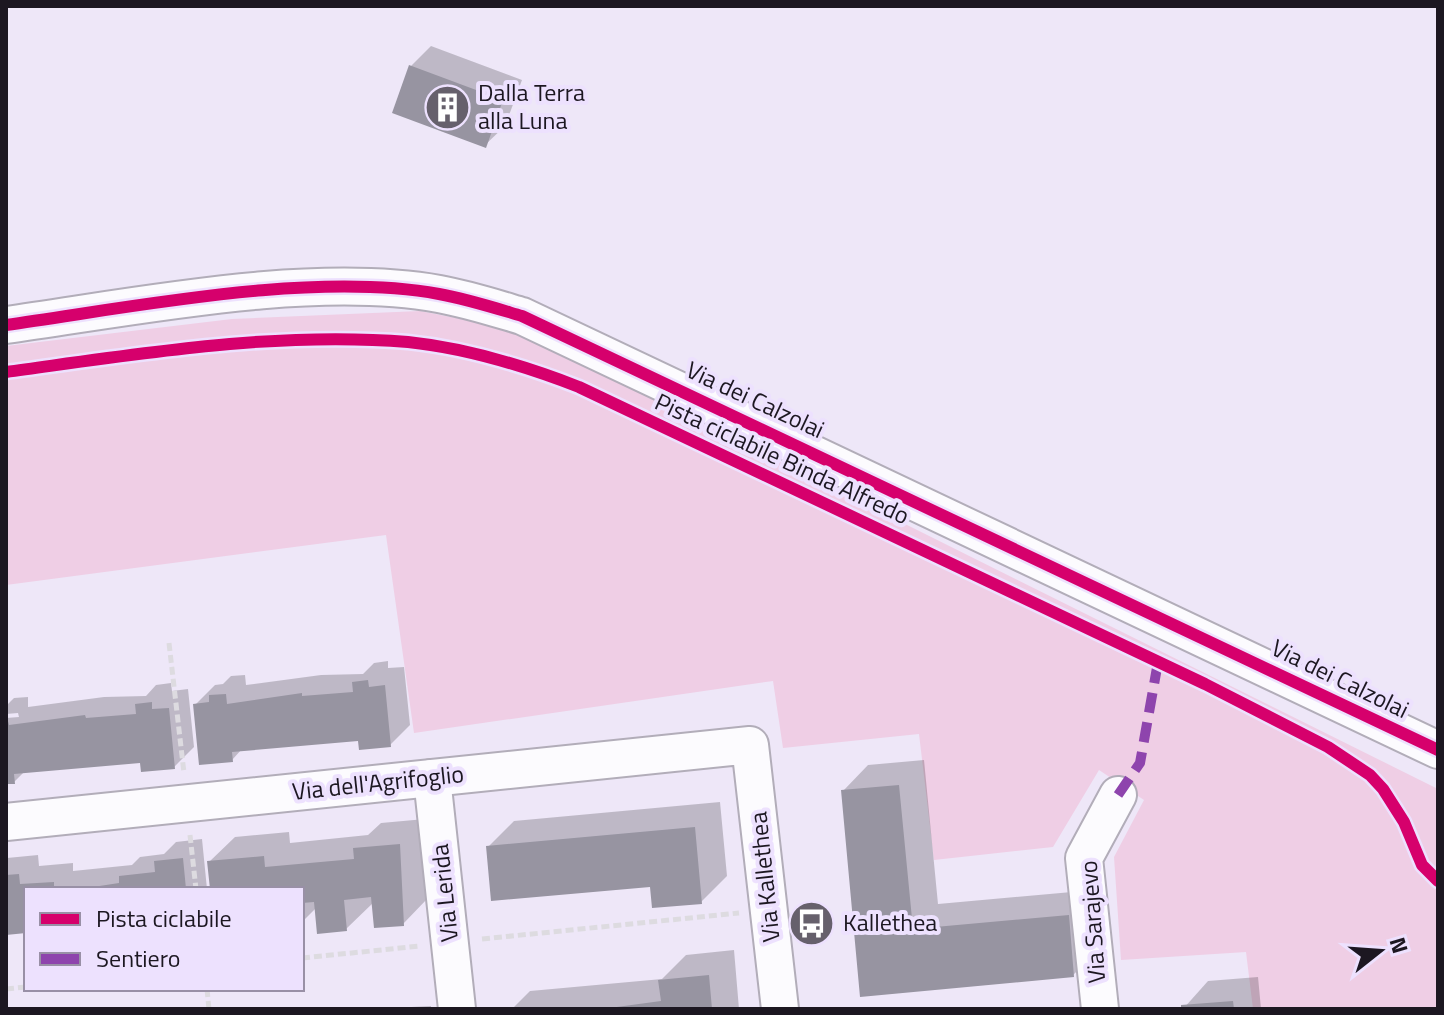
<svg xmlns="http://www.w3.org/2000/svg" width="1444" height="1015" font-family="'Titillium Web',sans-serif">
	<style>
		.green { fill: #efcee5 }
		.shadow { fill: #0003 }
		.building { fill: #9794a1 }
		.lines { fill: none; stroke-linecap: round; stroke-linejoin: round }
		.minor-casing { stroke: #b2adb9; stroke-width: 40 }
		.path { stroke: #dddbe0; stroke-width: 5; stroke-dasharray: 8 4; stroke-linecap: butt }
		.minor { stroke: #fcfbfe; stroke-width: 36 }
		.quiet { stroke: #8e44ad; stroke-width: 10; stroke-dasharray: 20 10; stroke-linecap: butt }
		.cycleway-casing { stroke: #ede1fe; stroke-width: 17 }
		.cycleway { stroke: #d6006c; stroke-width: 12 }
		.labels { text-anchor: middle; stroke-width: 8; stroke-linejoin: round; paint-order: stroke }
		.poi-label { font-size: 24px; fill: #1c1721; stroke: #ede1fe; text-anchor: start }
		.street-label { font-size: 24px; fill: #1c1721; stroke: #ede1fe }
	</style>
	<rect width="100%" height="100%" fill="#eee7f8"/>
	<path class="green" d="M420 311 513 329 1438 789V1009H1253L1246 952 1121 960 1114 857 1144 800 1099 770 1053 847 934 860 919 734 783 748 773 681 414 733 386 535 6 585V346L232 319Z"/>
	<g class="shadow">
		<path d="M431 46 522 80 505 126 485 145 411 66Z"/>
		<path d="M388 661V668L404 667 410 725 390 745 360 738 242 749 232 760 195 705 215 685 223 684 231 676 245 675 246 685 321 675 363 674 374 663Z"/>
		<path d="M171 683 172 691 188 689 194 747 174 767 142 760 24 772 14 782H6V718L19 717 18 713 6 714V706L14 698 28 697V707L104 697 146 696 156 685Z"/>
		<path d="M924 760 938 904 1094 890 1099 950 1073 975 861 995 843 791 868 765Z"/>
		<path d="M720 802 727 876 701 902 651 884 488 847 514 821Z"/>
		<path d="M425 819 428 898 403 924 374 902 346 929 317 907 302 922V889H212L209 862 235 837 289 832 290 843 368 835 381 823Z"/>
		<path d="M202 839 207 889H26V931L6 933 7 858 38 855 39 866 73 863V871L132 865 140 857 164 854 176 842Z"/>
		<path d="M734 950 739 1009H512L530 991 662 979 686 955Z"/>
		<path d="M1258 977 1261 1009H1183L1208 981Z"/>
		<path d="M431 1006V1009H410L411 1007Z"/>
	</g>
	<g class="building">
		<path d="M409 65 503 100 486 148 392 113Z"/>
		<path d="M368 680 369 687 385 685 391 747 359 750 358 741 232 752 233 762 199 765 193 704 209 702V695L226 694 227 704 302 693V696L353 692 352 682Z"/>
		<path d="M152 702V709L169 708 175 769 141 772 140 763 14 774 15 784H6V713L9 725 85 715 86 718 136 714 135 704Z"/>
		<path d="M899 785 913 929 1069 915 1074 977 860 997 841 790Z"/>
		<path d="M695 827 702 904 652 908 650 887 491 901 486 846Z"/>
		<path d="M400 844 404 926 374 928 371 897 344 900 347 931 317 934 314 902 302 903V889H210L207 861 264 856 265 867 354 859 353 848Z"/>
		<path d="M183 858 186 889H80L119 883V876L155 872 154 861Z"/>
		<path d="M19 874 20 884 54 882V889H26V933L6 935V875Z"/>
		<path d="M709 975 712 1009H602L661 1001 658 980Z"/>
		<path d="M1233 1001 1234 1009H1181V1005Z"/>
	</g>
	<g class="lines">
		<defs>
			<g id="minor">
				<path d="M6 325C135 307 311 271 439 294 467 299 495 308 522 316L1438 750"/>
				<path d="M432 778 457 1009"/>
				<path d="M6 822 750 745 780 1009"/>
				<path d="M1100 1009 1084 858 1118 795"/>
			</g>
		</defs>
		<use href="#minor" class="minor-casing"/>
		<g class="path">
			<path d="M169 643 184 773"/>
			<path d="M190 835 196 889"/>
			<path d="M482 939 739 913"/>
			<path d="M302 958 420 946"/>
			<path d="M6 989 26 987"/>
			<path d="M207 989 209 1009"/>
		</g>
		<use href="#minor" class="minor"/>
		<path class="quiet" d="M1118 795 1140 763 1158 662"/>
		<defs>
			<g id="cycleway">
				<path d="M6 325C135 307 311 271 439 294 467 299 495 308 522 316L1438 750"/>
				<path d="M6 372C138 354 274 331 408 342 466 348 525 366 579 387L1205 684 1328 747 1370 775 1383 789 1404 822 1422 865 1438 881"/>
			</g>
		</defs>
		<use href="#cycleway" class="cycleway-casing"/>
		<use href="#cycleway" class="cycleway"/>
	</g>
	<defs>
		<symbol id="building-disc" viewBox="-11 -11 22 22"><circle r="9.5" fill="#66606c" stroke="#ede1fe"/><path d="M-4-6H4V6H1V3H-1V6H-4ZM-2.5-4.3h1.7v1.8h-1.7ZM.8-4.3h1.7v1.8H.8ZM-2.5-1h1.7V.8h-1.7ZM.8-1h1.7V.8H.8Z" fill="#fff"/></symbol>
		<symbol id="bus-disc" viewBox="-11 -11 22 22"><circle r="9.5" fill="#66606c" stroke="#ede1fe"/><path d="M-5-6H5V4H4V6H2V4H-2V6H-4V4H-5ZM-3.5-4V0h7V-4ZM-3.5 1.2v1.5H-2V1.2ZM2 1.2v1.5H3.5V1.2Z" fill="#fff"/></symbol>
	</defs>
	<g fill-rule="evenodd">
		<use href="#building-disc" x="422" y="82" width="51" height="51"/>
		<use href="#bus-disc" x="786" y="898" width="51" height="51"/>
	</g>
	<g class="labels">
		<g class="poi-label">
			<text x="478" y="101">Dalla Terra<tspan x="478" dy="28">alla Luna</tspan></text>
			<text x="843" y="931">Kallethea</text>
		</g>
		<g class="street-label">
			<text transform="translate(755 400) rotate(25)" y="8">Via dei Calzolai</text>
			<text transform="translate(782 459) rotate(25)" y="8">Pista ciclabile Binda Alfredo</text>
			<text transform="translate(1340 679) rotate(26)" y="8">Via dei Calzolai</text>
			<text transform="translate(378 783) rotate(-6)" y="8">Via dell'Agrifoglio</text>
			<text transform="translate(765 877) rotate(-96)" y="8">Via Kallethea</text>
			<text transform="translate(445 893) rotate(-96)" y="8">Via Lerida</text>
			<text transform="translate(1093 922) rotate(-94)" y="8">Via Sarajevo</text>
		</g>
	</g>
	<rect width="1444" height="1015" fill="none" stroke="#1c1721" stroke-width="16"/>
	<rect x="24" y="887" width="280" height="104" fill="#ede1fe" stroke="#9990a6" stroke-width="2"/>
	<rect x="40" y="913" width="40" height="12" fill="#d6006c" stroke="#9990a6" stroke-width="2"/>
	<text x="96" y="927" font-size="24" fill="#1c1721">Pista ciclabile</text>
	<rect x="40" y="953" width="40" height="12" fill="#8e44ad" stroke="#9990a6" stroke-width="2"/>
	<text x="96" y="967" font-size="24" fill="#1c1721">Sentiero</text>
	<g transform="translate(1380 951) rotate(73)" stroke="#ede1fe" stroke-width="6" paint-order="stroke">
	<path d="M0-6L14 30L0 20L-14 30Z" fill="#1c1721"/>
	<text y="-12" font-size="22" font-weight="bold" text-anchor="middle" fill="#1c1721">N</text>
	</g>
</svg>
